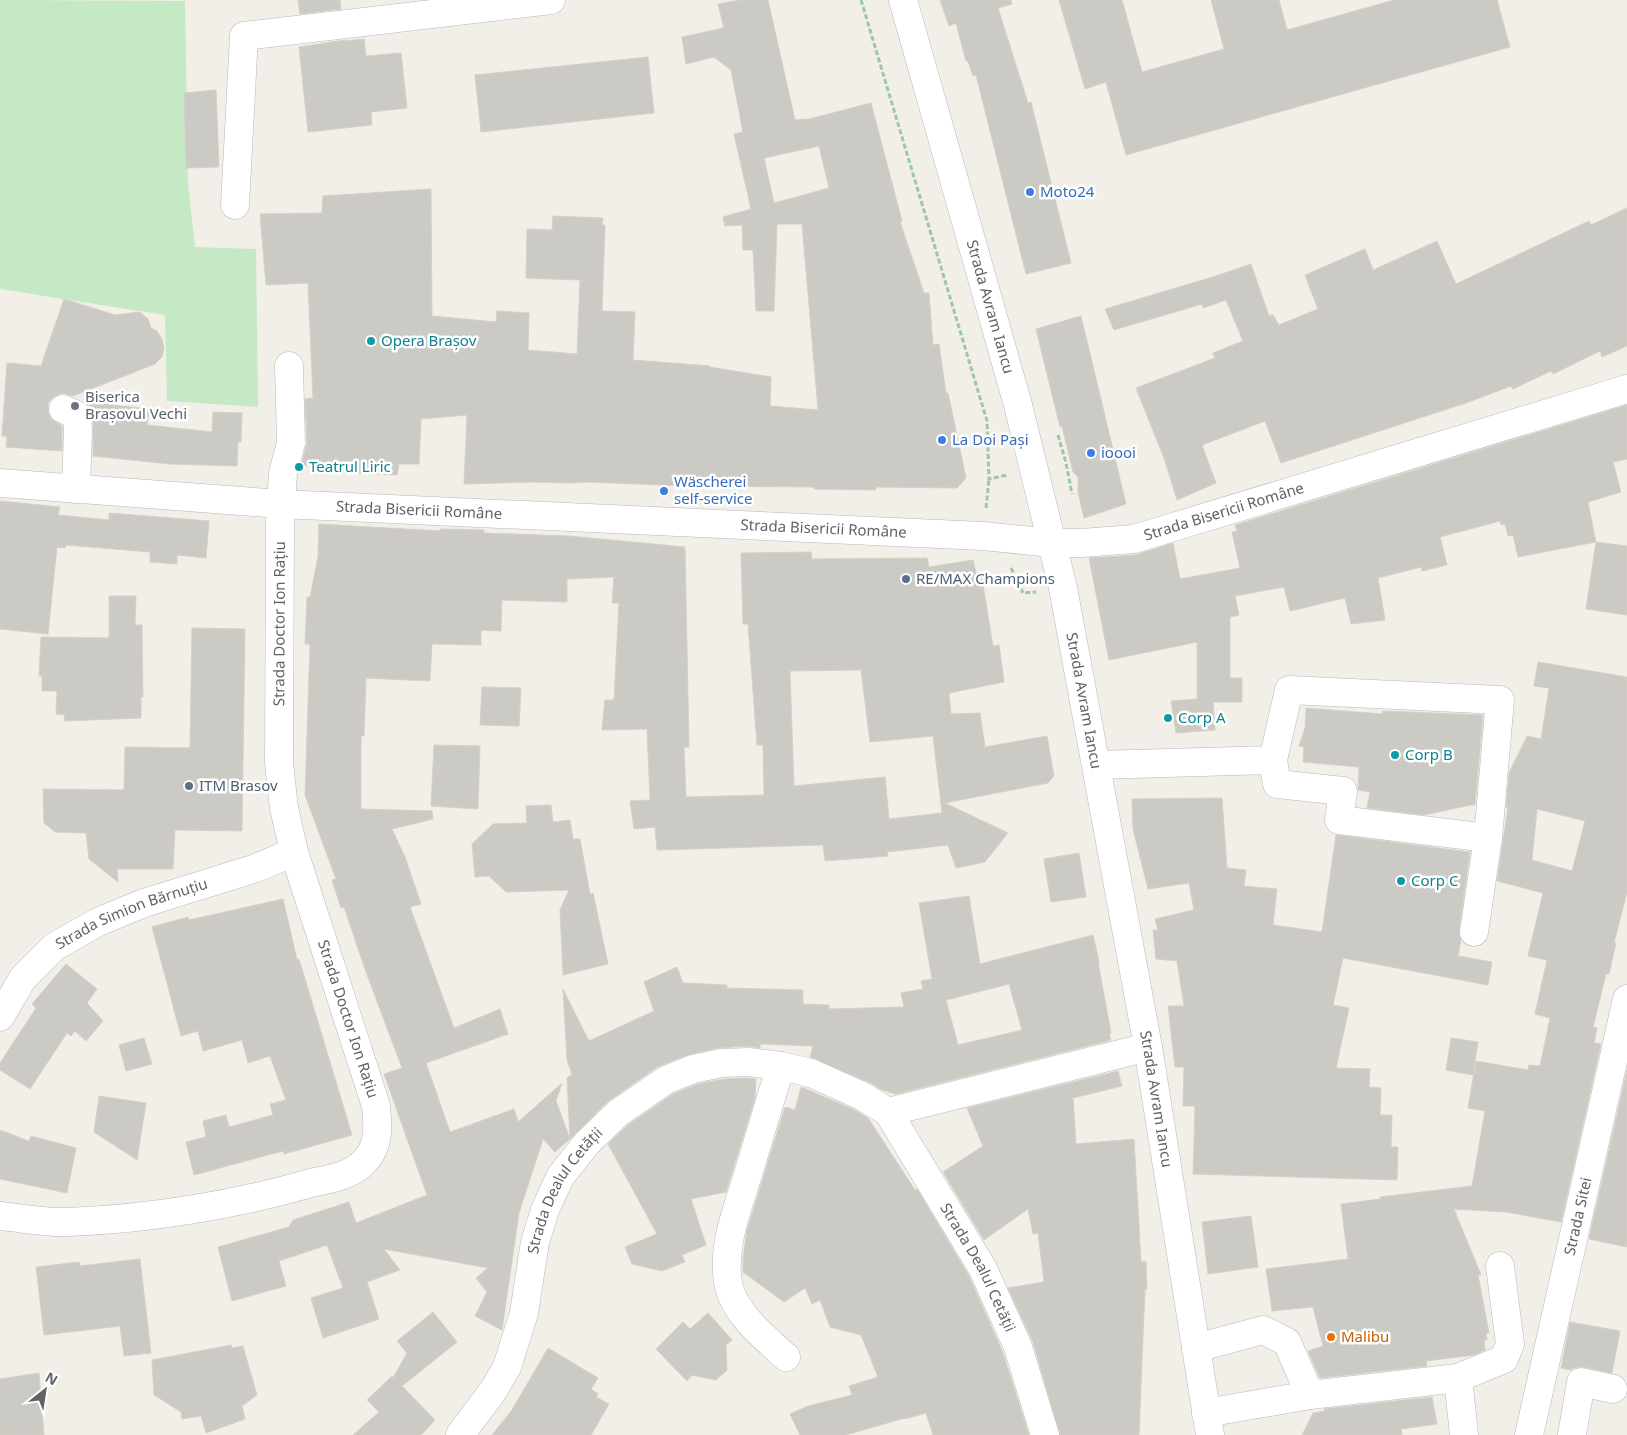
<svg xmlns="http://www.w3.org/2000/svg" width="1627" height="1435" font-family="'Noto Sans',sans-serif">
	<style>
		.green { fill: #c5e8c5 }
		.building { fill: #cccac5; stroke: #d6d1c6; fill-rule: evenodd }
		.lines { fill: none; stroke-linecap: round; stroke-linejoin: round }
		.minor-casing { stroke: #b5b8bc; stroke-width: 29 }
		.path { stroke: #9cc7a9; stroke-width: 3; stroke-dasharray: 5 2.5; stroke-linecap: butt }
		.minor { stroke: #fff; stroke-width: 28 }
		.shop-dot { fill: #3f7fe0; stroke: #fff; stroke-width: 2 }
		.culture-dot { fill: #0f9aa8; stroke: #fff; stroke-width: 2 }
		.worship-dot { fill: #6b7280; stroke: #fff; stroke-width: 2 }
		.service-dot { fill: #5c6f8a; stroke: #fff; stroke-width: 2 }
		.food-dot { fill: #e8710a; stroke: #fff; stroke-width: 2 }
		.labels { text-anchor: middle; stroke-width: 5; stroke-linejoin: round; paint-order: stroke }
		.shop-label { font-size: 15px; fill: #366cbe; stroke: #fff; text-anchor: start }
		.street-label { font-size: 15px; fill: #5f6368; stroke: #fff }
		.culture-label { font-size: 15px; fill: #0d838f; stroke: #fff; text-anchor: start }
		.worship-label { font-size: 15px; fill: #5b616d; stroke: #fff; text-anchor: start }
		.service-label { font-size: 15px; fill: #4e5e75; stroke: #fff; text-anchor: start }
		.food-label { font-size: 15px; fill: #c56008; stroke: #fff; text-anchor: start }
	</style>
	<rect width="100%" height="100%" fill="#f1efe8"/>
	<path class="green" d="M0 0 185 1 188 183 195 247 256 249 258 407 167 401 165 315 0 289Z"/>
	<g class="building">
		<path d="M298 0H340L341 9 300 14Z"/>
		<path d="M740 0H768L795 120 809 119 871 103 902 221 900 222 924 293H929L933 345 939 344 946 393H948L966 478 957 488 876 487 875 490 814 489V487L688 486 587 482 571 483 533 482 464 484 467 415 421 419 419 464H399L397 475 316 472 317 464 301 466 307 443 305 399 313 398 308 283 266 285 260 214 322 213 323 196 431 189 432 316 496 322 497 311 529 313 528 350 577 354 580 280 526 278 527 229 552 230 553 216 603 218 602 225H605L602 311 635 312 633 360 710 366V367L771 377 770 406 818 410 802 224H777L774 311H756L753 250H743L742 225 725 226 723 217 751 209 734 134 743 132 731 70 714 57 686 64 682 37 724 28 718 4ZM819 146 829 188 774 203 764 158Z"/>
		<path d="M940 0H1011L1012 4 998 8 1028 103 1031 102 1071 263 1026 274 976 75 973 76 968 61H966L956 23 949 26Z"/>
		<path d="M1059 0H1122L1142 72 1224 49 1211 0H1279L1287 30 1394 0H1497L1510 47 1126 155 1106 82 1085 89Z"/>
		<path d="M364 39 366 56 401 53 407 108 371 112 372 125 308 132 299 47 345 40V41Z"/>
		<path d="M648 57 654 113 481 132 475 75Z"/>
		<path d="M216 90 219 167 186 168 184 93Z"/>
		<path d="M1627 208V346L1602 357 1600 351 1553 374 1551 371 1513 389 1511 386 1466 403 1281 463 1265 421 1202 445 1216 483 1177 500 1164 458 1136 388 1215 358 1213 353 1243 341 1226 300 1203 308 1202 304 1114 330 1105 309 1213 277 1251 264 1269 316 1273 315 1279 325 1318 309 1305 275 1365 249 1373 270 1437 241 1456 284 1589 221 1591 225Z"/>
		<path d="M64 299 115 315 140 312 148 319 151 328 157 331 162 339 164 348 162 357 155 364 73 396 62 393 53 397 48 403V411L51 419 62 426V451L6 447 7 436H2L7 363 41 366Z"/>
		<path d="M1081 316 1126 504 1084 518 1078 492V477L1073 472 1062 426 1060 427 1036 329Z"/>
		<path d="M85 402 149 409 147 425 212 432 213 412 242 413 241 442H238L237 466 170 464 93 456V414L90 406Z"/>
		<path d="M1627 405V459L1613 462 1621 492 1588 502 1596 542 1627 546V615L1586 609 1596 542 1518 557 1513 535 1508 536 1505 524 1501 525 1500 521 1440 537 1447 565 1422 571 1421 567 1378 578 1385 620 1351 624 1345 598 1290 611 1284 587 1235 596 1239 615 1230 617V678H1242V702H1213L1215 730 1176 733 1171 701 1197 699V642L1109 660 1089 558 1135 555 1173 543 1180 579 1240 568 1232 532 1237 531 1235 525Z"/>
		<path d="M0 501 60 507 58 515 109 520V513L209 521 206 558 177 555V564L150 562V552L66 545 65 548 57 547 48 634 0 629Z"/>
		<path d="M319 524 440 531V529L484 530V533L569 536 685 547 689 747H684L686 797 764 795 763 745H757L748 624H743L741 553 811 552 812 559 927 558 929 567 973 560 978 580 982 579 993 646 999 645 1004 682 949 693 951 714 980 713 985 747 1047 736 1054 776 1048 783 945 803 1008 833 985 862 956 868 948 845 887 852 888 856 825 861 823 845 657 850 655 827 634 829 630 801 650 800 647 729 602 730 605 700H614L619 603H612L614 577 567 579V602L502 600 501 631 481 630V645L432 644 430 681 366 678 364 736H361V809L432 811 433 819 392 829 405 857 421 904 410 907 454 1028 500 1009 508 1034 426 1063 450 1132 514 1109 518 1122 562 1083 556 1101 570 1139 555 1152 543 1139 519 1213 502 1330 475 1316 487 1292 476 1278 488 1268 384 1249 400 1270 367 1282 379 1319 323 1338 311 1298 343 1288 327 1245 279 1261 286 1286 232 1301 218 1247 289 1227 293 1220 349 1202 356 1223 427 1195 384 1074 402 1068 366 972 344 907 341 908 332 880 336 879 305 795 310 644H305L307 597H310L318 557ZM861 670 870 742 933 736 942 813 889 819 885 777 794 786 790 671Z"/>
		<path d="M109 596H136L135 625H142L143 697H141V718L64 721 65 715 56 714 57 691H42V676H39L41 637 109 638Z"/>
		<path d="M192 628 245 629 242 831 175 830 173 869H117L118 882 89 859 86 833 55 832 44 823 43 789 124 790 125 747 190 748Z"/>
		<path d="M1538 662 1627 677V892L1614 943H1616L1609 974H1606L1593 1027 1597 1028 1594 1043 1601 1044 1561 1222 1506 1212 1454 1209 1481 1275H1478L1489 1333H1486L1487 1340H1484L1485 1350 1474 1355 1426 1361 1427 1366 1320 1378 1308 1351 1323 1346 1313 1307 1272 1311 1266 1269 1348 1259 1341 1204 1380 1199V1197L1472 1186 1485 1111 1468 1108 1476 1061 1528 1070 1529 1065 1540 1066 1550 1018 1535 1014 1547 960 1528 956 1543 893 1497 881 1508 808H1506L1509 773 1527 736 1541 739 1549 688 1534 686ZM1537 809 1585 821 1572 871 1532 860Z"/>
		<path d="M482 687 521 688 519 726 480 725Z"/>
		<path d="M1306 708 1382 714 1383 711 1483 715 1475 805H1471L1424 815 1367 808 1370 792 1358 790 1359 767 1303 762 1304 747 1299 746 1305 728Z"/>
		<path d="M434 745 480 746 478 809 431 806Z"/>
		<path d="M1222 798 1227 868 1246 870 1244 886 1277 889 1273 925 1322 932 1336 835 1470 852 1459 930 1461 940 1458 956 1492 962 1488 985 1343 958 1333 1005 1349 1008 1336 1068 1370 1069 1369 1087 1381 1088 1380 1115H1392L1391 1147H1398L1397 1180 1193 1174 1195 1106H1183L1184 1067H1175L1168 1006H1184L1177 961 1156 959 1153 930H1158L1155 919 1194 910 1189 883 1148 889 1133 829 1132 799Z"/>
		<path d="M551 805 553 822 570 820 573 839H580L590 894 593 893 608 964 563 975 560 910 569 890 506 892 489 876 475 877 472 844 493 824 527 823 526 806Z"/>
		<path d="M1079 853 1086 897 1051 902 1044 859Z"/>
		<path d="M969 896 980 964 1093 935 1099 961 1098 962 1111 1033 1109 1034 1111 1040 896 1094 882 1090 869 1082 810 1057 813 1046 760 1044V1048L747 1046 718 1048 687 1055 657 1067 607 1102 570 1139 567 1078 572 1074 567 1060 563 989 589 1041 654 1011 644 982 677 967 683 983 727 985V988L803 990V1004L829 1005V1009L904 1007 901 993 923 989 921 981 932 979 919 903ZM1009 984 1022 1030 958 1045 946 1000Z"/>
		<path d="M283 899 297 960 299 959 352 1135 284 1154 283 1151 194 1175 186 1142 206 1137 203 1121 226 1115 229 1127 273 1115 270 1104 286 1100 270 1056 248 1063 242 1040 203 1051 198 1031 181 1036 152 927 188 917 189 920Z"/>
		<path d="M66 964 97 989 87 1003 103 1021 86 1041 75 1031 71 1036 67 1033 30 1089 0 1070V1063L36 1008 32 1004Z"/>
		<path d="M144 1038 152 1064 126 1071 119 1045Z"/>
		<path d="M1451 1038 1478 1042 1473 1075 1446 1070Z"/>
		<path d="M1627 1070V1247L1589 1239Z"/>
		<path d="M1118 1071 1122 1086 1073 1098 1076 1144 1134 1139 1141 1262 1146 1261 1147 1289H1145L1139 1435H1060L1033 1342 1008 1288 1044 1282 1038 1233 1033 1234 1028 1209 984 1240 943 1172 983 1146 967 1108Z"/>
		<path d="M747 1078 756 1079 755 1098 726 1192 691 1199 706 1245 682 1255 685 1262 662 1271 632 1264 625 1247 657 1234 608 1144 628 1125 673 1094 698 1084 723 1079Z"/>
		<path d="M801 1087 855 1110 868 1118 915 1190 917 1189 969 1276 1003 1353 1029 1435H933L926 1413 905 1419V1418L846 1435H800L790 1414 808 1406 852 1395 849 1386 878 1377 861 1335 830 1327 820 1300 812 1304 805 1288 784 1302 743 1272V1258L747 1230 785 1107 795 1110Z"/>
		<path d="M99 1096 146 1103 137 1160 94 1132Z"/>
		<path d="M0 1130 29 1141 31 1136 76 1148 67 1193 0 1179Z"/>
		<path d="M1251 1216 1258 1267 1208 1274 1202 1222Z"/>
		<path d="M140 1259 151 1353 124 1356 120 1326 44 1335 36 1267 79 1262 80 1266Z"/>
		<path d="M433 1312 457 1342 402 1386 435 1420 421 1435H353L379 1412 367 1400 392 1376 393 1378 407 1353 397 1341Z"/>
		<path d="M708 1313 732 1340 726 1345 727 1370 716 1380 692 1375 687 1381 656 1349 683 1322 690 1329Z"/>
		<path d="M1570 1322 1620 1331 1612 1373 1584 1367H1577L1571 1370 1561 1368Z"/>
		<path d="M231 1345 232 1348 243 1346 257 1395 242 1406 245 1419 206 1433 201 1416 182 1419 181 1412 154 1395 152 1360Z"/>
		<path d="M548 1348 598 1378 591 1389 598 1394 596 1397 609 1404 591 1435H492L512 1410Z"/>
		<path d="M39 1373 44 1435H0V1379Z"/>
		<path d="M1432 1397 1437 1424 1401 1429 1402 1435H1302L1313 1413 1325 1411 1324 1409Z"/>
	</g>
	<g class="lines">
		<defs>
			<g id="minor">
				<path id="s1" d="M903 0 1018 405 1063 588 1148 1047 1210 1435"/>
				<path d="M235 205 244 36 551 0"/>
				<path d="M63 409 77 415 78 431 76 489"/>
				<path id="s2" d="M0 483 281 504 983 536 1052 543H1082L1134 539 1627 389"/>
				<path d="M1097 765 1273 760 1277 784 1343 791 1339 820 1488 838 1500 700 1289 690 1273 760"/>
				<path d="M1474 932 1488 838"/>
				<path id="s3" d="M0 1017 23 978 54 947 98 922 144 903 256 868 294 852"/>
				<path d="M781 1066C770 1100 760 1134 750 1168 739 1205 720 1248 729 1287 736 1315 765 1338 786 1357"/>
				<path d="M888 1112 1148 1047"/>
				<path id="s4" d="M0 1216C22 1218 46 1223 68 1222 148 1219 235 1205 311 1183 329 1179 351 1176 364 1162 380 1146 378 1126 376 1106L294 852 284 808 279 763 280 524 283 473 291 443 289 366"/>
				<path d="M1196 1348 1263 1330 1287 1342 1310 1395"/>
				<path d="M1458 1378 1464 1435"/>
				<path d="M1206 1413 1310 1395 1458 1378 1504 1359 1510 1344 1500 1266"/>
				<path id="s5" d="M460 1435 493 1391 507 1367 524 1313 535 1242 545 1210 560 1177 587 1143 618 1113 666 1080 693 1069 721 1063 748 1062 781 1066 811 1073 862 1096 888 1112 983 1269 1018 1347 1045 1435"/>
				<path id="s6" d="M1529 1435 1627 999"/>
				<path d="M1572 1435 1581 1382 1613 1389"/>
			</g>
		</defs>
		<use href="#minor" class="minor-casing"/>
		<g class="path">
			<path d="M861 0 987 421 989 479 1007 475"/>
			<path d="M1058 435 1066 463 1072 494"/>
			<path d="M986 508 989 479"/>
			<path d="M1011 568 1023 593 1036 592"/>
		</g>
		<use href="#minor" class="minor"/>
	</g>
	<g class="shop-dot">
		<circle cx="1030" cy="192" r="5"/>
		<circle cx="942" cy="440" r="5"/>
		<circle cx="1091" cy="453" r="5"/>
		<circle cx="664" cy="491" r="5"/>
	</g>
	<g class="culture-dot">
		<circle cx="371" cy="341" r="5"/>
		<circle cx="299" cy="467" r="5"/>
		<circle cx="1168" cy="718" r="5"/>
		<circle cx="1395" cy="755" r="5"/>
		<circle cx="1401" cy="881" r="5"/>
	</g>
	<circle class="worship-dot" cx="75" cy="406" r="5"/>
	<g class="service-dot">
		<circle cx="906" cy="579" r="5"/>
		<circle cx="189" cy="786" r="5"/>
	</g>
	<circle class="food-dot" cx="1331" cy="1337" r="5"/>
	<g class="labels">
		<g class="shop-label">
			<text x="1040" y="197">Moto24</text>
			<text x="952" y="445">La Doi Pași</text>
			<text x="1101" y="458">ioooi</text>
			<text x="674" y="487">Wäscherei<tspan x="674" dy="17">self-service</tspan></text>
		</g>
		<g class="street-label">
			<text dy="5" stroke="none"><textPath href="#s1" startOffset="319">Strada Avram Iancu</textPath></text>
			<text dy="5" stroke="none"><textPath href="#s2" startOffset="420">Strada Bisericii Române</textPath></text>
			<text dy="5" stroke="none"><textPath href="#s2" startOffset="1230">Strada Bisericii Române</textPath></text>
			<text dy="5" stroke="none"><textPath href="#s2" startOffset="825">Strada Bisericii Române</textPath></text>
			<text dy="5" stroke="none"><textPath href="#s4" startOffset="929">Strada Doctor Ion Rațiu</textPath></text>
			<text dy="5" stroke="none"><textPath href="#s1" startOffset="724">Strada Avram Iancu</textPath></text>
			<text dy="5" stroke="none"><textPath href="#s3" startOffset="174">Strada Simion Bărnuțiu</textPath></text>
			<text transform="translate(348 1019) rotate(72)" y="5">Strada Doctor Ion Rațiu</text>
			<text dy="5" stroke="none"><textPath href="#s1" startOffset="1129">Strada Avram Iancu</textPath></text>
			<text dy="5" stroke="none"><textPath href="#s5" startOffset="271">Strada Dealul Cetății</textPath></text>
			<text dy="5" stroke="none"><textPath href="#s6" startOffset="224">Strada Sitei</textPath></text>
			<text dy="5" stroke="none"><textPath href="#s5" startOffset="841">Strada Dealul Cetății</textPath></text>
		</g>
		<g class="culture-label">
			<text x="381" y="346">Opera Brașov</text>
			<text x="309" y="472">Teatrul Liric</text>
			<text x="1178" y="723">Corp A</text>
			<text x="1405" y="760">Corp B</text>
			<text x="1411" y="886">Corp C</text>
		</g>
		<g class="worship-label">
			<text x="85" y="402">Biserica<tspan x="85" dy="17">Brașovul Vechi</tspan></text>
		</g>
		<g class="service-label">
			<text x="916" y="584">RE/MAX Champions</text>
			<text x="199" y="791">ITM Brasov</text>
		</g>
		<g class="food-label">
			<text x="1341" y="1342">Malibu</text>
		</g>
	</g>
	<g transform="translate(45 1390) rotate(30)" stroke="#ffffff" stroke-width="4" paint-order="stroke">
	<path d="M0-4L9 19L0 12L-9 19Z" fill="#5f6368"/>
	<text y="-8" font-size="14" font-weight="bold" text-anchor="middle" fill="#5f6368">N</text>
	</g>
</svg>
